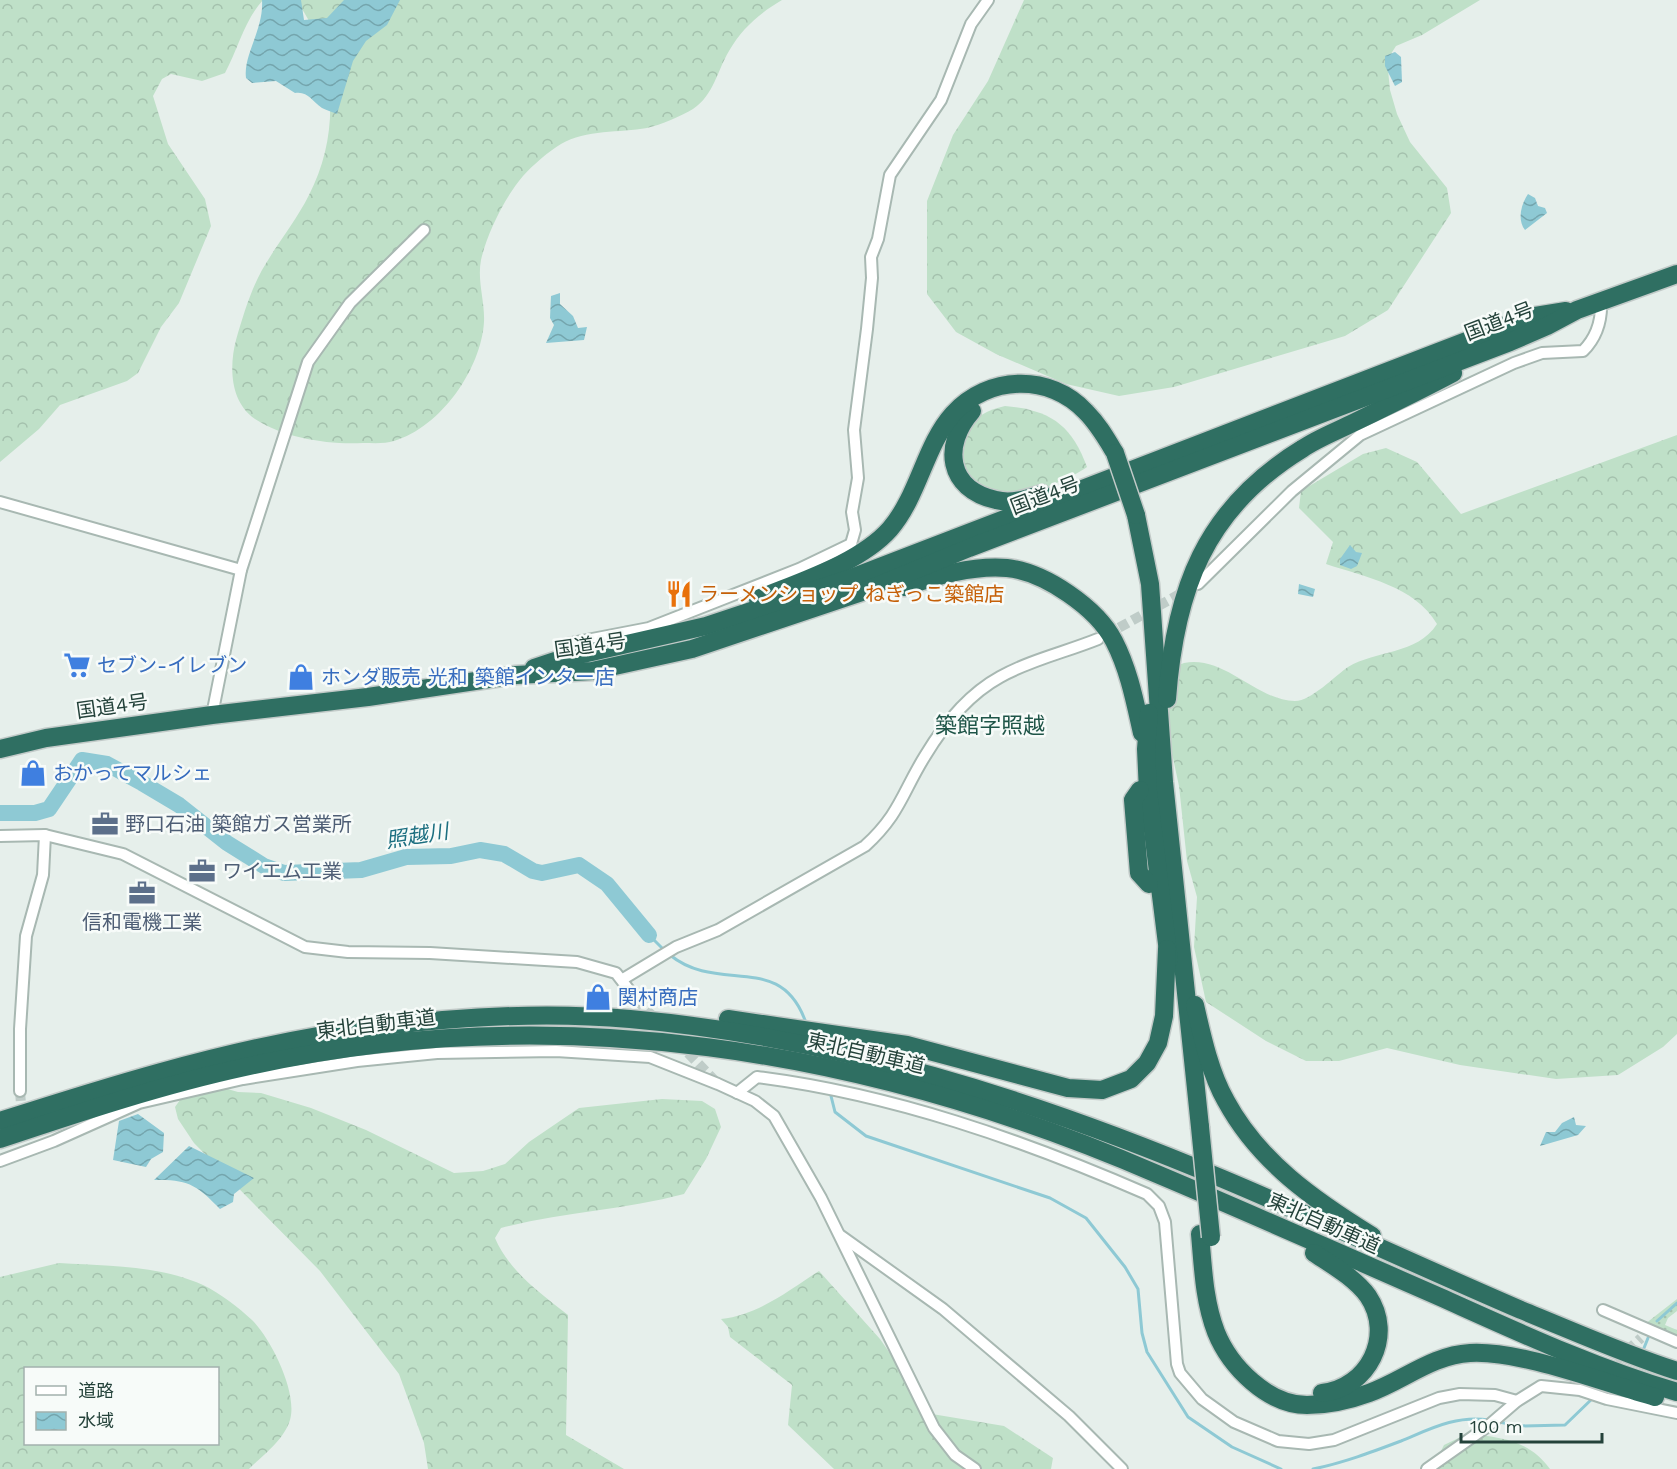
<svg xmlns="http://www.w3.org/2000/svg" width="1677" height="1469" font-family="'Work Sans','Noto Sans JP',sans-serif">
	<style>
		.grass { fill: url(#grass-dots) }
		.forest { fill: url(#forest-crowns); fill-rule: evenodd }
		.water { fill: url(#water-waves) }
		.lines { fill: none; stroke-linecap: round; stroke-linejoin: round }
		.stream { stroke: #8ec9d4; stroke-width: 3 }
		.river { stroke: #8ec9d4; stroke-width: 16 }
		.street-tunnel { stroke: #bfccc8; stroke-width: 10; stroke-dasharray: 10 5; stroke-linecap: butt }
		.street-casing { stroke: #a8b8b2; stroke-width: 14 }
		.highway-casing { stroke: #c2cac8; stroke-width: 21 }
		.street { stroke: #fff; stroke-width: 10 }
		.highway { stroke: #2f6f62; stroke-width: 18 }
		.highway-bridge-casing { stroke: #c2cac8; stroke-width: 21; stroke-linecap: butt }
		.highway-bridge { stroke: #2f6f62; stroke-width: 18 }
		.labels { text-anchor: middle; stroke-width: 5; stroke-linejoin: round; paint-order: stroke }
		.street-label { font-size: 20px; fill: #24423a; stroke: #f7fbf9 }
		.food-label { font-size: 20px; fill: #c56008; stroke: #f7fbf9; text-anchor: start }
		.shop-label { font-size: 20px; fill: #366cbe; stroke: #f7fbf9; text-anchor: start }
		.service-label { font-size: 20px; fill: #4e5e75; stroke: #f7fbf9; text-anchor: start }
		.water-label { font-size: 21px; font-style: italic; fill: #1c6f80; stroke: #f7fbf9 }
		.quarter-label { font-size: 22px; fill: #1f5548; stroke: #f7fbf9 }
	</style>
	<defs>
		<pattern id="grass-dots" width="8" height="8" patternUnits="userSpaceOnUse" patternTransform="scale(1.5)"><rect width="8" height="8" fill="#bfe0c8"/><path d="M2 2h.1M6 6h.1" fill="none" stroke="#a4c1ad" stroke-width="1.8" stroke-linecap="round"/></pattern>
		<pattern id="forest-crowns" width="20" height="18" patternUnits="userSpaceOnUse" patternTransform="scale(1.5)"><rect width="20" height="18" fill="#bfe0c8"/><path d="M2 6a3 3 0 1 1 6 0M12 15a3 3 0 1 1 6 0" fill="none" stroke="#a4c1ad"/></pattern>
		<pattern id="water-waves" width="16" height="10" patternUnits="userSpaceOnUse" patternTransform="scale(1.5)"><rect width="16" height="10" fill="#8ec9d4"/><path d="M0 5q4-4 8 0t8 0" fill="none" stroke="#74a5ad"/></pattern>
	</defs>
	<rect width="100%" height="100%" fill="#e6efeb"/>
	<path class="grass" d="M1677 1299V1311L1668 1318 1665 1325 1677 1330V1339L1645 1324Z"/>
	<g class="forest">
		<path d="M0 0H263C244 21 238 49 225 73L202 81 171 74 162 79 153 96 168 144 205 199 211 226 179 303 161 327 138 373 127 381 60 405 39 429 0 462Z"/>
		<path d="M296 0H782C760 13 742 28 729 51 717 71 714 95 693 109 681 116 661 125 647 128 620 133 586 129 561 144 549 151 533 165 523 176 505 197 487 233 481 260 477 281 485 301 484 322 481 369 441 427 394 441 385 444 373 443 363 443 329 445 284 438 255 419 230 402 229 367 236 340 243 316 250 292 262 270 277 244 296 221 309 195 341 133 337 57 296 0Z"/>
		<path d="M1024 0H1480L1422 35 1396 46 1387 60 1390 90 1397 114 1410 142 1447 188 1451 213 1388 310 1345 336 1174 387 1119 396 1066 384 996 354 956 332 927 294V201L953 135 988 81Z"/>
		<path d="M1005 406C1050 410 1071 424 1087 467 1072 478 1031 495 1012 496 992 497 972 482 961 467 963 433 968 414 1005 406Z"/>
		<path d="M1677 435V1034L1663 1047 1618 1075 1556 1079 1460 1065 1387 1048 1339 1061H1306L1266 1041 1206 1002 1194 947 1197 897 1187 861 1179 786 1173 758 1156 715 1164 675C1170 672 1177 665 1184 663 1225 655 1255 700 1295 701 1311 701 1335 676 1348 667 1376 650 1417 655 1437 624 1415 586 1365 577 1326 564L1333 542 1299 508 1301 491 1363 454 1386 448 1417 462 1461 514Z"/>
		<path d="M217 1086 238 1092 261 1093 311 1108 366 1130 454 1173 483 1171 505 1164 529 1142 579 1108 662 1099 702 1101 715 1109 721 1127 706 1159 684 1194C624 1210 562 1212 501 1228L495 1238C509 1271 540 1293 568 1315L566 1435 624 1469H428L424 1443 399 1374 320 1271 194 1143 178 1119 175 1107 182 1097Z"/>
		<path d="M59 1263C106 1266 159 1265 203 1285 220 1293 239 1308 252 1320 271 1339 298 1393 290 1420 284 1440 263 1455 249 1469H0V1277ZM26 1368H218V1444H26Z"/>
		<path d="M819 1271 880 1339 932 1414 1004 1426 1053 1458 1051 1469H834L788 1425 792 1385 730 1337 728 1327 721 1319C758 1315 788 1291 819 1271Z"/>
		<path d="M1467 1434C1501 1437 1529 1440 1550 1469H1432L1444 1445Z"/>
	</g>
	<g class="water">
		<path d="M262 0H301L304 20 327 18 344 0H400L387 25 366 41 353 61 337 114C332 112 326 110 322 108 312 101 308 91 295 93L276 81 252 83 246 78C243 55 264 29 262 0Z"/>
		<path d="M1395 52 1401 57 1402 82 1395 86 1385 66V56Z"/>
		<path d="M1528 194 1535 198 1538 206 1545 208 1547 213 1525 230C1517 220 1521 204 1528 194Z"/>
		<path d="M560 293V304L573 316 578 328 587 327 584 340 546 343 554 325 550 318 551 296Z"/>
		<path d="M1350 545 1356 552 1362 553 1357 566 1351 569 1340 565V559Z"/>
		<path d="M1299 584 1315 589 1313 597 1298 594Z"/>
		<path d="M138 1114 164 1133 163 1152 151 1159 146 1167 113 1160 119 1121Z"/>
		<path d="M1574 1117 1576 1125 1586 1126 1578 1135 1540 1146 1546 1132H1555L1562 1123Z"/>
		<path d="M189 1146 254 1178 234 1194 233 1202 220 1209C197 1185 188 1179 154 1180Z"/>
	</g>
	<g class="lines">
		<g class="stream">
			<path d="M649 935 665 951"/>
			<path d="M670 955C719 995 781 950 806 1023"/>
			<path d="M830 1092 835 1112 866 1136 1050 1198 1086 1218 1125 1267 1138 1289 1142 1333 1147 1352 1188 1417 1232 1447 1281 1469"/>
			<path d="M1657 1321 1677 1303"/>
			<path d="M1644 1348 1648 1338"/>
			<path d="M1499 1422 1520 1426 1565 1425 1594 1397"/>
			<path d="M1313 1469C1343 1463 1372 1452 1401 1441 1430 1429 1456 1415 1489 1420"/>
		</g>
		<path class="river" d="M0 813H35L49 809 82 760 107 764 142 783 179 805 227 843 264 866 284 873 361 870 406 857 451 856 480 850 504 854 533 871 542 873 579 865 607 884 649 935"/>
		<g class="street-tunnel">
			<path d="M1106 635 1187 590"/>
			<path d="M636 999 718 1084"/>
			<path d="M20 1091 22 1118"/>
			<path d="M1605 1371 1641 1338"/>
		</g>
		<defs>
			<g id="street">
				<path d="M0 502 241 570"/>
				<path d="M1198 584 1292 491 1360 435 1514 363 1542 353 1583 351C1597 337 1602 321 1601 301"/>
				<path d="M561 645 649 628 799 569 851 544 855 530 852 512 858 478 854 430 867 329 872 278 871 257 878 239 890 175 941 100 971 24 988 0"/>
				<path d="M212 715 241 570 308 362 350 303 424 230"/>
				<path d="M0 836 45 835 123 854 305 947 348 952 430 953 577 962 616 973 636 999"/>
				<path d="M623 979 676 947 718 930 865 846C900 814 902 793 925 756 943 726 969 694 1000 677 1030 660 1066 652 1098 639"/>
				<path d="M20 1091V1029L26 936 43 875 45 835"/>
				<path d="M737 1093 757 1077C892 1094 1023 1140 1147 1194L1159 1206 1165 1222 1177 1364 1180 1373 1202 1399 1234 1422 1278 1441 1309 1444 1334 1440 1439 1398 1460 1394 1495 1395 1517 1401"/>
				<path d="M0 1161 54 1141 139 1103 243 1079 357 1061 437 1053 556 1051 650 1057 718 1084 755 1101 774 1116 821 1198 934 1428 955 1455 975 1469"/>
				<path d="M841 1236 943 1309 1069 1416 1122 1469"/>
				<path d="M1603 1310 1677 1342"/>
				<path d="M1427 1469 1488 1426 1517 1401 1541 1386 1580 1390 1607 1399 1677 1413"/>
			</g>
			<g id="highway">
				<path d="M972 411C942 445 947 489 996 500 1011 504 1027 499 1042 494"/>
				<path d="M1136 515 1150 584 1164 782 1200 1127"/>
				<path d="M904 587C936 576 973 565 1007 568 1045 572 1097 608 1114 641 1129 670 1135 702 1142 733"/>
				<path d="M758 599C799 582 860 563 890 529 919 495 925 445 953 414 988 375 1050 373 1086 412 1098 424 1106 438 1115 453"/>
				<path d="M534 668 561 659 706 626 854 577 1529 317 1566 311"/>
				<path d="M1167 699C1175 591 1204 509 1302 449 1318 438 1337 431 1355 422 1388 406 1421 390 1453 373"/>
				<path d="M1149 713 1146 749 1148 791 1169 960"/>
				<path d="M0 749 46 738 212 715 368 697 516 675 592 671 692 649 862 592 969 548 1510 342 1547 326 1577 310 1677 274"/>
				<path d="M1140 790 1133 800 1139 873 1149 884"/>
				<path d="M1195 1005C1202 1036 1210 1073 1226 1101 1259 1162 1314 1200 1372 1236"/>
				<path d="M728 1019 907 1045 1068 1088 1102 1090 1131 1079 1147 1063 1158 1043 1164 1016 1167 949"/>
				<path d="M0 1121C106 1087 212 1054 323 1035 423 1019 529 1010 630 1019 836 1037 1033 1099 1223 1179 1323 1221 1421 1267 1521 1310 1573 1331 1624 1354 1677 1371"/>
				<path d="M0 1139C81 1112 162 1085 245 1067 556 997 868 1049 1157 1174 1252 1214 1346 1256 1440 1297 1518 1332 1595 1368 1677 1392"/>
				<path d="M1200 1234C1203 1267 1204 1301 1216 1332 1230 1367 1268 1405 1307 1405 1328 1405 1350 1400 1369 1393 1403 1381 1432 1355 1470 1353 1521 1350 1604 1383 1655 1397"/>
				<path d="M1314 1253C1332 1265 1355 1278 1368 1296 1395 1336 1368 1388 1322 1393"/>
			</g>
		</defs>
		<use href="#street" class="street-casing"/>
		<use href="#highway" class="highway-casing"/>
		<use href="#street" class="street"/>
		<use href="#highway" class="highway"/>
		<defs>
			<g id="highway-bridge">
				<path d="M1115 453 1136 515"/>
				<path d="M1200 1127 1211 1237"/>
			</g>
		</defs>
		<use href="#highway-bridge" class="highway-bridge-casing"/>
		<use href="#highway-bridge" class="highway-bridge"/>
	</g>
	<defs>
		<symbol id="restaurant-bare" viewBox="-9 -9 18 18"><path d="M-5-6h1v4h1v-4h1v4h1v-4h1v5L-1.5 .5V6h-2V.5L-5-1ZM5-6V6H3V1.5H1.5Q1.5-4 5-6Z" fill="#e8710a" stroke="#f7fbf9" stroke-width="2.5" paint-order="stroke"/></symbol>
		<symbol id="supermarket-bare" viewBox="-9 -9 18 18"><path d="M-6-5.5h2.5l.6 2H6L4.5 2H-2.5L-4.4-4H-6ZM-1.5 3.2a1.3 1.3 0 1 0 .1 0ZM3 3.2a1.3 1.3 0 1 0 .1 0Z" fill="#3f7fe0" stroke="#f7fbf9" stroke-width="2.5" paint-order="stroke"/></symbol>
		<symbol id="shop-bare" viewBox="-9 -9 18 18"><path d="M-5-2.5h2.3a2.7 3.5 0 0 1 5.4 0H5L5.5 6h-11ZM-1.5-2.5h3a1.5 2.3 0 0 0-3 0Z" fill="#3f7fe0" stroke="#f7fbf9" stroke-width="2.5" paint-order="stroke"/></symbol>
		<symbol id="office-bare" viewBox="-9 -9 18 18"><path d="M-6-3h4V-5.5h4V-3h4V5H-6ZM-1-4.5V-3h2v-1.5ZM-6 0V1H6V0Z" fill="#5c6f8a" stroke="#f7fbf9" stroke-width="2.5" paint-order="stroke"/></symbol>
	</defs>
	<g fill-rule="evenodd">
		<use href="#restaurant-bare" x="660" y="575" width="38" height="38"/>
		<use href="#supermarket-bare" x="58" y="646" width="38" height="38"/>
		<use href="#shop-bare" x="282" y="658" width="38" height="38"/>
		<use href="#shop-bare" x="14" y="754" width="38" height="38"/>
		<use href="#office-bare" x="86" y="805" width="38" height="38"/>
		<use href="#office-bare" x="183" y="852" width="38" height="38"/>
		<use href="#office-bare" x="123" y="874" width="38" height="38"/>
		<use href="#shop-bare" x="579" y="978" width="38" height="38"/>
	</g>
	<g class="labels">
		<g class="street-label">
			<text transform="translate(1499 321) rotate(-21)" y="7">国道4号</text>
			<text transform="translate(1045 495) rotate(-21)" y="7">国道4号</text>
			<text transform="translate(590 645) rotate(-8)" y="7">国道4号</text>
			<text transform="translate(112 706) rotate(-8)" y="7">国道4号</text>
			<text transform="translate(376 1024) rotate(-7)" y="7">東北自動車道</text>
			<text transform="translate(866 1053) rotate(13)" y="7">東北自動車道</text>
			<text transform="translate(1324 1223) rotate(24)" y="7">東北自動車道</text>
		</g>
		<g class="food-label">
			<text x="699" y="601">ラーメンショップ ねぎっこ築館店</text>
		</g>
		<g class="shop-label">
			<text x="97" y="672">セブン-イレブン</text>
			<text x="321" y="684">ホンダ販売 光和 築館インター店</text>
			<text x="53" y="780">おかってマルシェ</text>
			<text x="618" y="1004">関村商店</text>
		</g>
		<g class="service-label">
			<text x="125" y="831">野口石油 築館ガス営業所</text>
			<text x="222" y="878">ワイエム工業</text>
			<text x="142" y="929" text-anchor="middle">信和電機工業</text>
		</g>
		<g class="water-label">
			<text transform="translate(417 836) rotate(-9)" y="7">照越川</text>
		</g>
		<g class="quarter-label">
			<text x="990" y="733">築館字照越</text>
		</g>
	</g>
	<rect x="24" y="1367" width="195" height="78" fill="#f7fbf9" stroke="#a3b1ad" stroke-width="1.5"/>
	<rect x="36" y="1386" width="30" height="9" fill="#ffffff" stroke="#a3b1ad" stroke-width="1.5"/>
	<text x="78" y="1397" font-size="18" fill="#24423a">道路</text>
	<rect x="36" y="1412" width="30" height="18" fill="url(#water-waves)" stroke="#a3b1ad" stroke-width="1.5"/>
	<text x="78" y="1427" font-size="18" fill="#24423a">水域</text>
	<path d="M1461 1433v9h141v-9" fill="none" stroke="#24423a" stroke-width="3"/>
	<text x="1470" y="1433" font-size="18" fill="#24423a" stroke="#f7fbf9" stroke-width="4.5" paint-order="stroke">100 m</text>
</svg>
